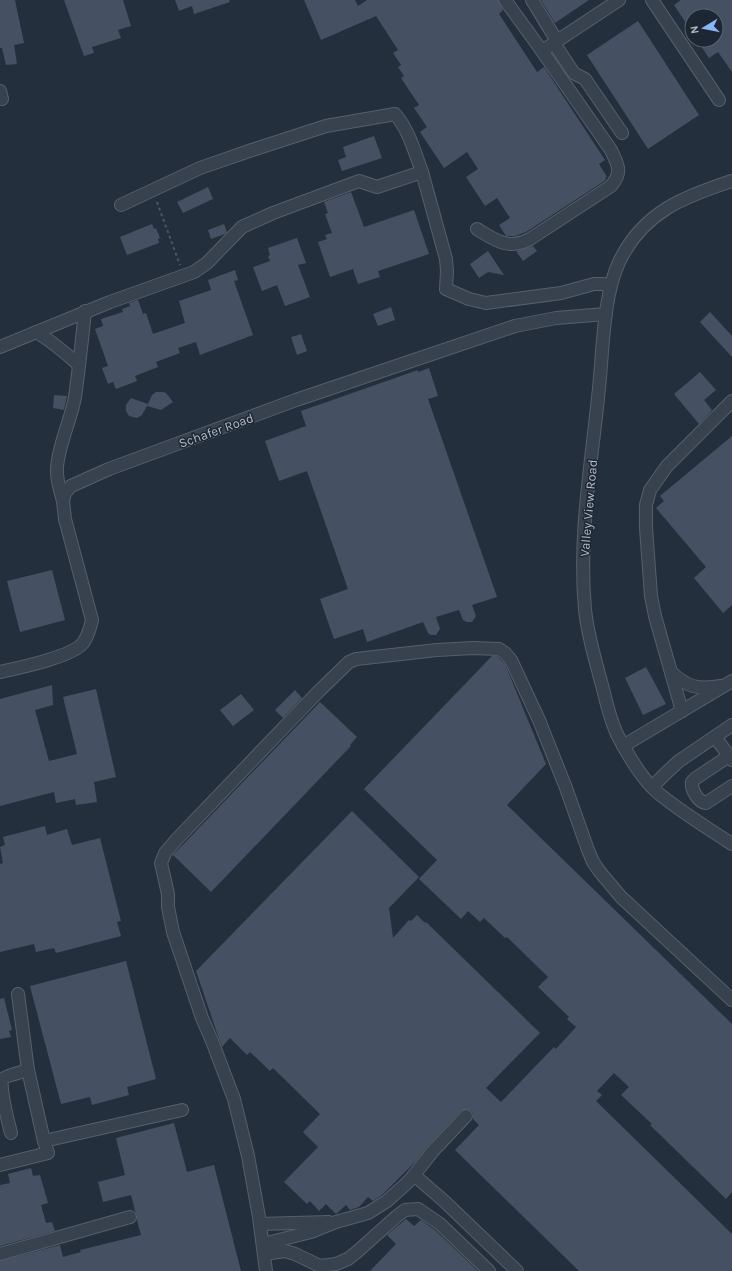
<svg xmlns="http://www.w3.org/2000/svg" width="732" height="1271" font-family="Karla,sans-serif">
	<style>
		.building { fill: #455162 }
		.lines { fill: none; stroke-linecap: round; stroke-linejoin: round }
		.minor-casing { stroke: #565f6c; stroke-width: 14 }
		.path { stroke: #44595c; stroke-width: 2; stroke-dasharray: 3 3; stroke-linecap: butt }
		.minor { stroke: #38414e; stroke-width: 12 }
		.labels { text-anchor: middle; stroke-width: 3; stroke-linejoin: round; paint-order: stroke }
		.street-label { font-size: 13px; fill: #b4bcc9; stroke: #1d2633 }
	</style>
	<rect width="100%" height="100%" fill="#242f3e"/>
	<g class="building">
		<path d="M0 0H15L24 43 14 45 17 64 6 65 2 48H0Z"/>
		<path d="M64 0H123L131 26 118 30 121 38 92 47 94 53 84 56Z"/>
		<path d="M175 0H229L230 2 194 14 192 6 179 11Z"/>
		<path d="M304 0H355L358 6 367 0H498L503 10 499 14 537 72 544 67 605 160 599 164 607 177 605 178 606 180 526 232 515 236H506L499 225 510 218 497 198 485 206 466 177 478 169 467 152 444 168 420 132 427 127 414 108 419 105 401 78 404 76 398 67 401 65 393 53 398 50 376 16 321 40Z"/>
		<path d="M541 0H589L555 23Z"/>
		<path d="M681 0H732V72L718 52 709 58 697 40H716V16H692V32L674 5Z"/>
		<path d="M638 21 699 115 648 149 587 55Z"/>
		<path d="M374 136 382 158 342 171 338 160 346 157 343 147Z"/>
		<path d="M208 187 213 199 183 213 177 202Z"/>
		<path d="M351 192 364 227 414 210 429 254 378 271 380 277 358 284 353 269 330 277 318 242 327 239 325 235 332 233 325 214 328 213 324 202Z"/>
		<path d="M152 224 154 229 156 228 160 238 158 239 159 243 127 255 120 237Z"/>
		<path d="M224 224 227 232 225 234 211 239 208 230Z"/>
		<path d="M297 238 306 263 298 265 310 297 285 306 277 285 262 291 253 267 270 261 268 256 270 255 268 248Z"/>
		<path d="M533 246 537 251 523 261 516 251Z"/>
		<path d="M488 251 504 275 488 272 479 278 470 264Z"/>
		<path d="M235 270 238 280 234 281 253 335 200 355 196 342 178 348 180 353 156 362 158 367 135 376 137 381 116 389 113 382 108 384 102 368 108 366 95 329 103 326 101 319 123 312 122 309 130 306 129 303 138 300 143 314 146 313 153 334 185 323 179 301 211 290 208 280Z"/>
		<path d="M391 307 395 320 378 326 373 314Z"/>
		<path d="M710 312 732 336V357L700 322Z"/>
		<path d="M301 334 307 351 297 355 291 337Z"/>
		<path d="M429 368 438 396 428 399 497 597 472 605 476 616 472 622H467L463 620 459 610 436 617 440 629 436 635H431L428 633 423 622 367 642 363 629 334 639 320 599 348 589 307 471 279 481 265 441 306 426 301 411 418 370V372Z"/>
		<path d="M700 372 716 390 704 400 712 410 699 424 674 394Z"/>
		<path d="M156 392H163L166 393 173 402 161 410 147 406 152 395Z"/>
		<path d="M54 395 67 396 64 410 53 408Z"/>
		<path d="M131 398 148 404 142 415 137 418 129 416 126 411V405Z"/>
		<path d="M732 436V605L723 613 694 578 706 567 656 508 664 501 660 496Z"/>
		<path d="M52 570 65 620 20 632 7 581Z"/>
		<path d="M492 656H497L505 664 546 764 507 805 732 1024V1192L726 1199 650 1125 652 1124 621 1095 629 1087 614 1073 597 1091 602 1095 596 1101 732 1234V1271H579L455 1150 479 1125 473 1119V1114L471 1111 467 1109 461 1111 428 1146 416 1161 382 1195 373 1201 368 1197 359 1207 350 1210 346 1205 336 1214 326 1204 319 1211 310 1201 307 1204 284 1182 318 1147 303 1132 320 1114 273 1068 270 1071 250 1052 247 1055 230 1038 222 1047 217 1033 196 971 352 811 419 877 389 908 393 938 409 920 411 921 417 915 425 923 426 922 540 1033 486 1088 501 1102 554 1047 556 1049 576 1027 567 1019 569 1017 538 987 548 977 507 937 505 938 484 918 480 922 468 911 461 919 419 879 437 860 364 789Z"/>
		<path d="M646 667 666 704 643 715 625 678Z"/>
		<path d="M52 685 53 705 35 710 49 761 77 754 63 697 96 689 116 777 94 782 97 802 76 805 75 799 56 803 54 792 0 806V699Z"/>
		<path d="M295 690 302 698 283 718 275 710Z"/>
		<path d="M241 694 254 710 233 726 220 710Z"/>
		<path d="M320 702 357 737 350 745 351 746 211 892 173 855Z"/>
		<path d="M45 826 47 835 67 829 72 845 100 838 121 921 117 922 121 936 56 953 54 948 36 952 34 944 0 952V864L3 863 0 847 5 845 3 837Z"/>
		<path d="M126 961 156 1079 127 1087 129 1095 92 1105 90 1097 61 1104 30 986Z"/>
		<path d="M4 998 12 1030 9 1031 11 1037 0 1039V999Z"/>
		<path d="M174 1123 187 1172 214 1165 241 1271H0V1261L60 1245 63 1257 81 1252 80 1250 141 1235 137 1220V1215L135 1211 131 1195 103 1202 98 1182 125 1175 116 1138Z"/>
		<path d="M31 1168 33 1176 40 1175 48 1203 41 1205 46 1223 52 1222 55 1231 0 1246V1185L10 1183 8 1174Z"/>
		<path d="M406 1219 414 1226 421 1220 436 1231 478 1271H370L396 1244 387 1235Z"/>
	</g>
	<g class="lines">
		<defs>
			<g id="minor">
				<path d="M505 0 542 51"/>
				<path d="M532 0 557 41"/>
				<path d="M652 0 719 100"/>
				<path d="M554 43 571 69 575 74 585 79 622 133"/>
				<path d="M0 91 2 99"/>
				<path d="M422 172 446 259 447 271 446 289 469 299 486 303 561 293 594 284H604L610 287"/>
				<path d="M732 181C683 197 644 212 620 260 603 294 603 351 599 388 592 461 578 535 585 609 587 632 594 655 600 678 606 698 609 720 619 738 628 755 638 773 652 787 656 792 662 796 667 800 688 816 710 830 732 844"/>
				<path d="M477 229C496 241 509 250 530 239L611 186C623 172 618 165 611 150L542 51 619 0"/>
				<path d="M36 332C52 341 65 353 79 365"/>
				<path d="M0 347 110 302 194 272 207 263 242 227 273 213 359 181 377 187 422 172C415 153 409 130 395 114L326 126 252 150 200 168 121 205"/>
				<path d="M63 501C60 490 56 479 57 468 58 446 71 420 75 397 79 368 82 340 85 311"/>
				<path d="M0 672C18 668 72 657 83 643 88 636 90 629 92 620L65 519 63 501 65 493 71 486 109 469 296 400 515 326 556 318 606 314"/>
				<path d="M671 672C687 687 698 690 721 686"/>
				<path d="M682 711 655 616 651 596 646 528V505L650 490 667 466 732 401"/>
				<path d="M715 737 732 760"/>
				<path d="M623 746 732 681"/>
				<path d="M729 756 696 778 692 782C691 790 698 802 706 803L732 786"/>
				<path d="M652 787 666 773 679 761 732 725"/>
				<path d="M18 994 28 1070 44 1141"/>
				<path d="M11 1133C8 1122 0 1089 2 1080 4 1076 22 1072 28 1070"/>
				<path d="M0 1165 48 1153 44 1141 182 1110"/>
				<path d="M414 1175 433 1151 466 1116"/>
				<path d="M260 1224 329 1222"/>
				<path d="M263 1244 311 1232 336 1222 368 1213 387 1201 408 1182 414 1175 444 1201 517 1271"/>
				<path d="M0 1254 130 1217"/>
				<path d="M264 1254 285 1251 295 1254 320 1266 336 1264 348 1259 358 1251 397 1216 405 1210 418 1209 440 1224 489 1271"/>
				<path d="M266 1271 259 1217 248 1156 234 1099 212 1041 202 1018 173 932 168 907V894L161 863 165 853 177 839 318 692 349 662 356 659 437 650 473 648 499 649 505 653 511 660 539 720 566 788 588 850 593 862 600 872 621 897 732 1000"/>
			</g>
		</defs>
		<use href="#minor" class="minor-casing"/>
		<path class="path" d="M157 202 180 265"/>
		<use href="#minor" class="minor"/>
	</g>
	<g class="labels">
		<g class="street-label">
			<text transform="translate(216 430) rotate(-20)" y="5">Schafer Road</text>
			<text transform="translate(588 508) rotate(-85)" y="5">Valley View Road</text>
		</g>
	</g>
	<g transform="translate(704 28) rotate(260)"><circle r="19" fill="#1d2633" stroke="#59626f"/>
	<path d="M0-3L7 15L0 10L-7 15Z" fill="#8ab4f8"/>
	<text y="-6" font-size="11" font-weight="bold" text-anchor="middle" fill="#b4bcc9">N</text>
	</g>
</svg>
